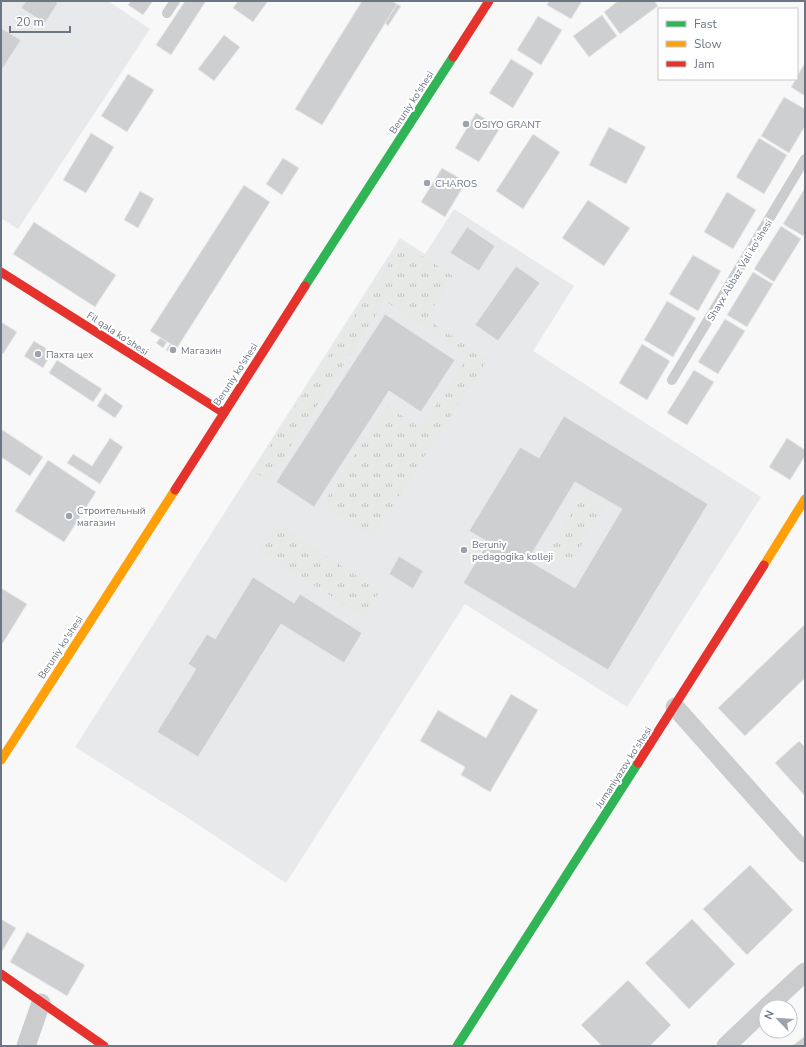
<svg xmlns="http://www.w3.org/2000/svg" width="806" height="1047" font-family="'Nunito Sans',sans-serif">
	<style>
		.built { fill: #e8e9ea }
		.grass { fill: url(#grass-tufts) }
		.building { fill: #cecfd1; stroke: #e8e8e8; fill-rule: evenodd }
		.lines { fill: none; stroke-linecap: round; stroke-linejoin: round }
		.lane { stroke: #cbccce; stroke-width: 10 }
		.street { stroke: #cbccce; stroke-width: 19 }
		.fast { stroke: #30b455; stroke-width: 9 }
		.slow { stroke: #ff9f0a; stroke-width: 9 }
		.jam { stroke: #e5322d; stroke-width: 9 }
		.poi-dot { fill: #9da3ad; stroke: #fff; stroke-width: 1.5 }
		.labels { text-anchor: middle; stroke-width: 4; stroke-linejoin: round; paint-order: stroke }
		.street-label { font-size: 10px; fill: #6c7584; stroke: #fff }
		.poi-label { font-size: 10px; fill: #6c7584; stroke: #fff; text-anchor: start }
	</style>
	<defs>
		<pattern id="grass-tufts" width="24" height="20" patternUnits="userSpaceOnUse"><rect width="24" height="20" fill="#e6e9e6"/><path d="M3 7l-1-3M5 7V3M7 7l1-3M15 17l-1-3M17 17v-4M19 17l1-3" fill="none" stroke="#bec1c0"/></pattern>
	</defs>
	<rect width="100%" height="100%" fill="#f8f8f8"/>
	<g class="built">
		<path d="M1 1H108L150 29 18 229 1 218Z"/>
		<path d="M454 209 574 286 533 351 761 497 627 707 465 604 286 883 188 818 75 747 400 238 425 254Z"/>
	</g>
	<g class="grass">
		<path d="M402 243 453 276 426 319 488 359 372 537 322 505 387 406 421 428 468 356 385 301 268 481 253 471Z"/>
		<path d="M582 495 603 507 570 565 549 552Z"/>
		<path d="M277 524 380 591 363 617 260 550Z"/>
	</g>
	<g class="building">
		<path d="M26 1H55L58 3 45 23 21 8Z"/>
		<path d="M131 1H153L143 15 128 5Z"/>
		<path d="M185 1H206L171 55 156 45Z"/>
		<path d="M238 1H268L253 22 233 8Z"/>
		<path d="M362 1H392L397 4 322 125 295 109Z"/>
		<path d="M549 1H582L571 19 547 5Z"/>
		<path d="M618 1H654L658 6 620 34 604 12Z"/>
		<path d="M397 4 401 6 388 26 385 23Z"/>
		<path d="M602 15 617 36 589 57 573 36Z"/>
		<path d="M538 16 562 30 541 65 517 50Z"/>
		<path d="M1 28 21 40 1 71Z"/>
		<path d="M224 35 240 47 214 81 198 69Z"/>
		<path d="M511 59 534 73 513 108 489 93Z"/>
		<path d="M805 63V96L791 87 796 79H797V76Z"/>
		<path d="M128 74 154 90 127 132 101 116Z"/>
		<path d="M784 97 805 109V126L789 153 761 136Z"/>
		<path d="M476 113 500 128 479 162 455 148Z"/>
		<path d="M609 127 646 147 626 184 589 165Z"/>
		<path d="M91 133 114 147 86 193 63 180Z"/>
		<path d="M533 134 560 152 523 209 496 191Z"/>
		<path d="M759 138 787 155 764 194 736 177Z"/>
		<path d="M283 158 299 168 282 195 266 184Z"/>
		<path d="M442 168 466 182 445 217 421 202Z"/>
		<path d="M244 185 270 202 177 348 150 331Z"/>
		<path d="M805 188V233L803 236 783 224Z"/>
		<path d="M140 191 154 199 138 228 124 220Z"/>
		<path d="M727 192 756 210 733 249 704 232Z"/>
		<path d="M588 200 630 228 604 266 562 238Z"/>
		<path d="M34 222 116 275 95 307 13 254Z"/>
		<path d="M781 226 801 239 774 282 754 269Z"/>
		<path d="M467 227 495 246 479 271 450 253Z"/>
		<path d="M693 255 721 271 698 311 669 294Z"/>
		<path d="M516 266 540 283 498 341 475 325Z"/>
		<path d="M753 272 773 284 747 327 727 315Z"/>
		<path d="M667 301 696 318 673 357 644 340Z"/>
		<path d="M385 314 455 360 421 412 389 391 314 507 276 482Z"/>
		<path d="M725 319 745 331 718 374 698 362Z"/>
		<path d="M1 322 17 332 3 354 1 353Z"/>
		<path d="M160 338 167 342 163 348 156 343Z"/>
		<path d="M34 341 52 352 43 368 24 356Z"/>
		<path d="M170 344 177 349 173 354 166 350Z"/>
		<path d="M642 344 670 361 647 400 619 383Z"/>
		<path d="M57 360 102 389 93 402 49 373Z"/>
		<path d="M694 370 714 382 687 425 667 413Z"/>
		<path d="M105 393 123 406 115 418 97 406Z"/>
		<path d="M564 416 708 504 608 670 463 583 488 542 469 531 520 447 539 458ZM575 482 622 509 575 588 528 560Z"/>
		<path d="M1 429 43 457 30 476 1 457Z"/>
		<path d="M110 438 123 447 100 484 67 463 73 454 92 466Z"/>
		<path d="M787 438 805 450V456L790 480 769 467Z"/>
		<path d="M48 460 96 492 64 542 15 511Z"/>
		<path d="M399 556 423 571 413 589 389 574Z"/>
		<path d="M253 577 294 603 300 594 362 633 344 663 281 624 198 757 157 732 196 669 188 664 207 634 215 639Z"/>
		<path d="M1 588 27 604 1 646Z"/>
		<path d="M805 624V678L745 736 718 708Z"/>
		<path d="M511 694 538 710 490 792 461 775 465 767 420 741 438 710 486 738Z"/>
		<path d="M799 741 805 747V796L775 763Z"/>
		<path d="M750 865 793 910 747 955 703 909Z"/>
		<path d="M1 919 16 928 1 953Z"/>
		<path d="M692 919 735 964 689 1009 645 963Z"/>
		<path d="M27 932 85 965 67 996 10 962Z"/>
		<path d="M628 980 671 1025 650 1046H602L581 1025Z"/>
		<path d="M805 1036V1046H792Z"/>
	</g>
	<g class="lines">
		<g class="lane">
			<path d="M167 13 175 1"/>
			<path d="M672 380 805 159"/>
		</g>
		<g class="street">
			<path d="M675 707 805 853"/>
			<path d="M767 1007 805 972"/>
			<path d="M26 1046 41 1003"/>
			<path d="M726 1046 766 1008"/>
		</g>
		<g class="fast">
			<path d="M305 286 453 57"/>
			<path d="M457 1046 638 763"/>
		</g>
		<g class="slow">
			<path d="M764 565 805 499"/>
			<path d="M1 760 175 490"/>
		</g>
		<g class="jam">
			<path d="M453 57 489 1"/>
			<path d="M1 272 224 413"/>
			<path d="M175 490 305 286"/>
			<path d="M638 763 764 565"/>
			<path d="M1 974 104 1046"/>
		</g>
	</g>
	<g class="poi-dot">
		<circle cx="466" cy="124" r="4"/>
		<circle cx="427" cy="183" r="4"/>
		<circle cx="173" cy="350" r="4"/>
		<circle cx="38" cy="354" r="4"/>
		<circle cx="69" cy="516" r="4"/>
		<circle cx="464" cy="550" r="4"/>
	</g>
	<g class="labels">
		<g class="street-label">
			<text transform="translate(411 102) rotate(-57)" y="4">Beruniy ko'shesi</text>
			<text transform="translate(739 270) rotate(-59)" y="4">Shayx Abbaz Vali ko'shesi</text>
			<text transform="translate(118 333) rotate(33)" y="4">Fil qala ko'shesi</text>
			<text transform="translate(235 374) rotate(-57)" y="4">Beruniy ko'shesi</text>
			<text transform="translate(60 647) rotate(-57)" y="4">Beruniy ko'shesi</text>
			<text transform="translate(623 767) rotate(-57)" y="4">Jumaniyazov ko'shesi</text>
		</g>
		<g class="poi-label">
			<text x="474" y="128">OSIYO GRANT</text>
			<text x="435" y="187">CHAROS</text>
			<text x="181" y="354">Магазин</text>
			<text x="46" y="358">Пахта цех</text>
			<text x="77" y="514">Строительный<tspan x="77" dy="12">магазин</tspan></text>
			<text x="472" y="548">Beruniy<tspan x="472" dy="12">pedagogika kolleji</tspan></text>
		</g>
	</g>
	<rect width="806" height="1047" fill="none" stroke="#6c7584" stroke-width="4"/>
	<rect x="658" y="8" width="140" height="72" fill="#ffffff" stroke="#c4c8ce"/>
	<rect x="666" y="21" width="20" height="6" fill="#30b455" stroke="#c4c8ce"/>
	<text x="694" y="28" font-size="12" fill="#6c7584">Fast</text>
	<rect x="666" y="41" width="20" height="6" fill="#ff9f0a" stroke="#c4c8ce"/>
	<text x="694" y="48" font-size="12" fill="#6c7584">Slow</text>
	<rect x="666" y="61" width="20" height="6" fill="#e5322d" stroke="#c4c8ce"/>
	<text x="694" y="68" font-size="12" fill="#6c7584">Jam</text>
	<g transform="translate(778 1019) rotate(295)"><circle r="19" fill="#ffffff" stroke="#c4c8ce"/>
	<path d="M0-3L7 15L0 10L-7 15Z" fill="#9da3ad"/>
	<text y="-6" font-size="11" font-weight="bold" text-anchor="middle" fill="#6c7584">N</text>
	</g>
	<path d="M10 26v6h60v-6" fill="none" stroke="#6c7584" stroke-width="2"/>
	<text x="16" y="26" font-size="12" fill="#6c7584" stroke="#ffffff" stroke-width="3" paint-order="stroke">20 m</text>
</svg>
